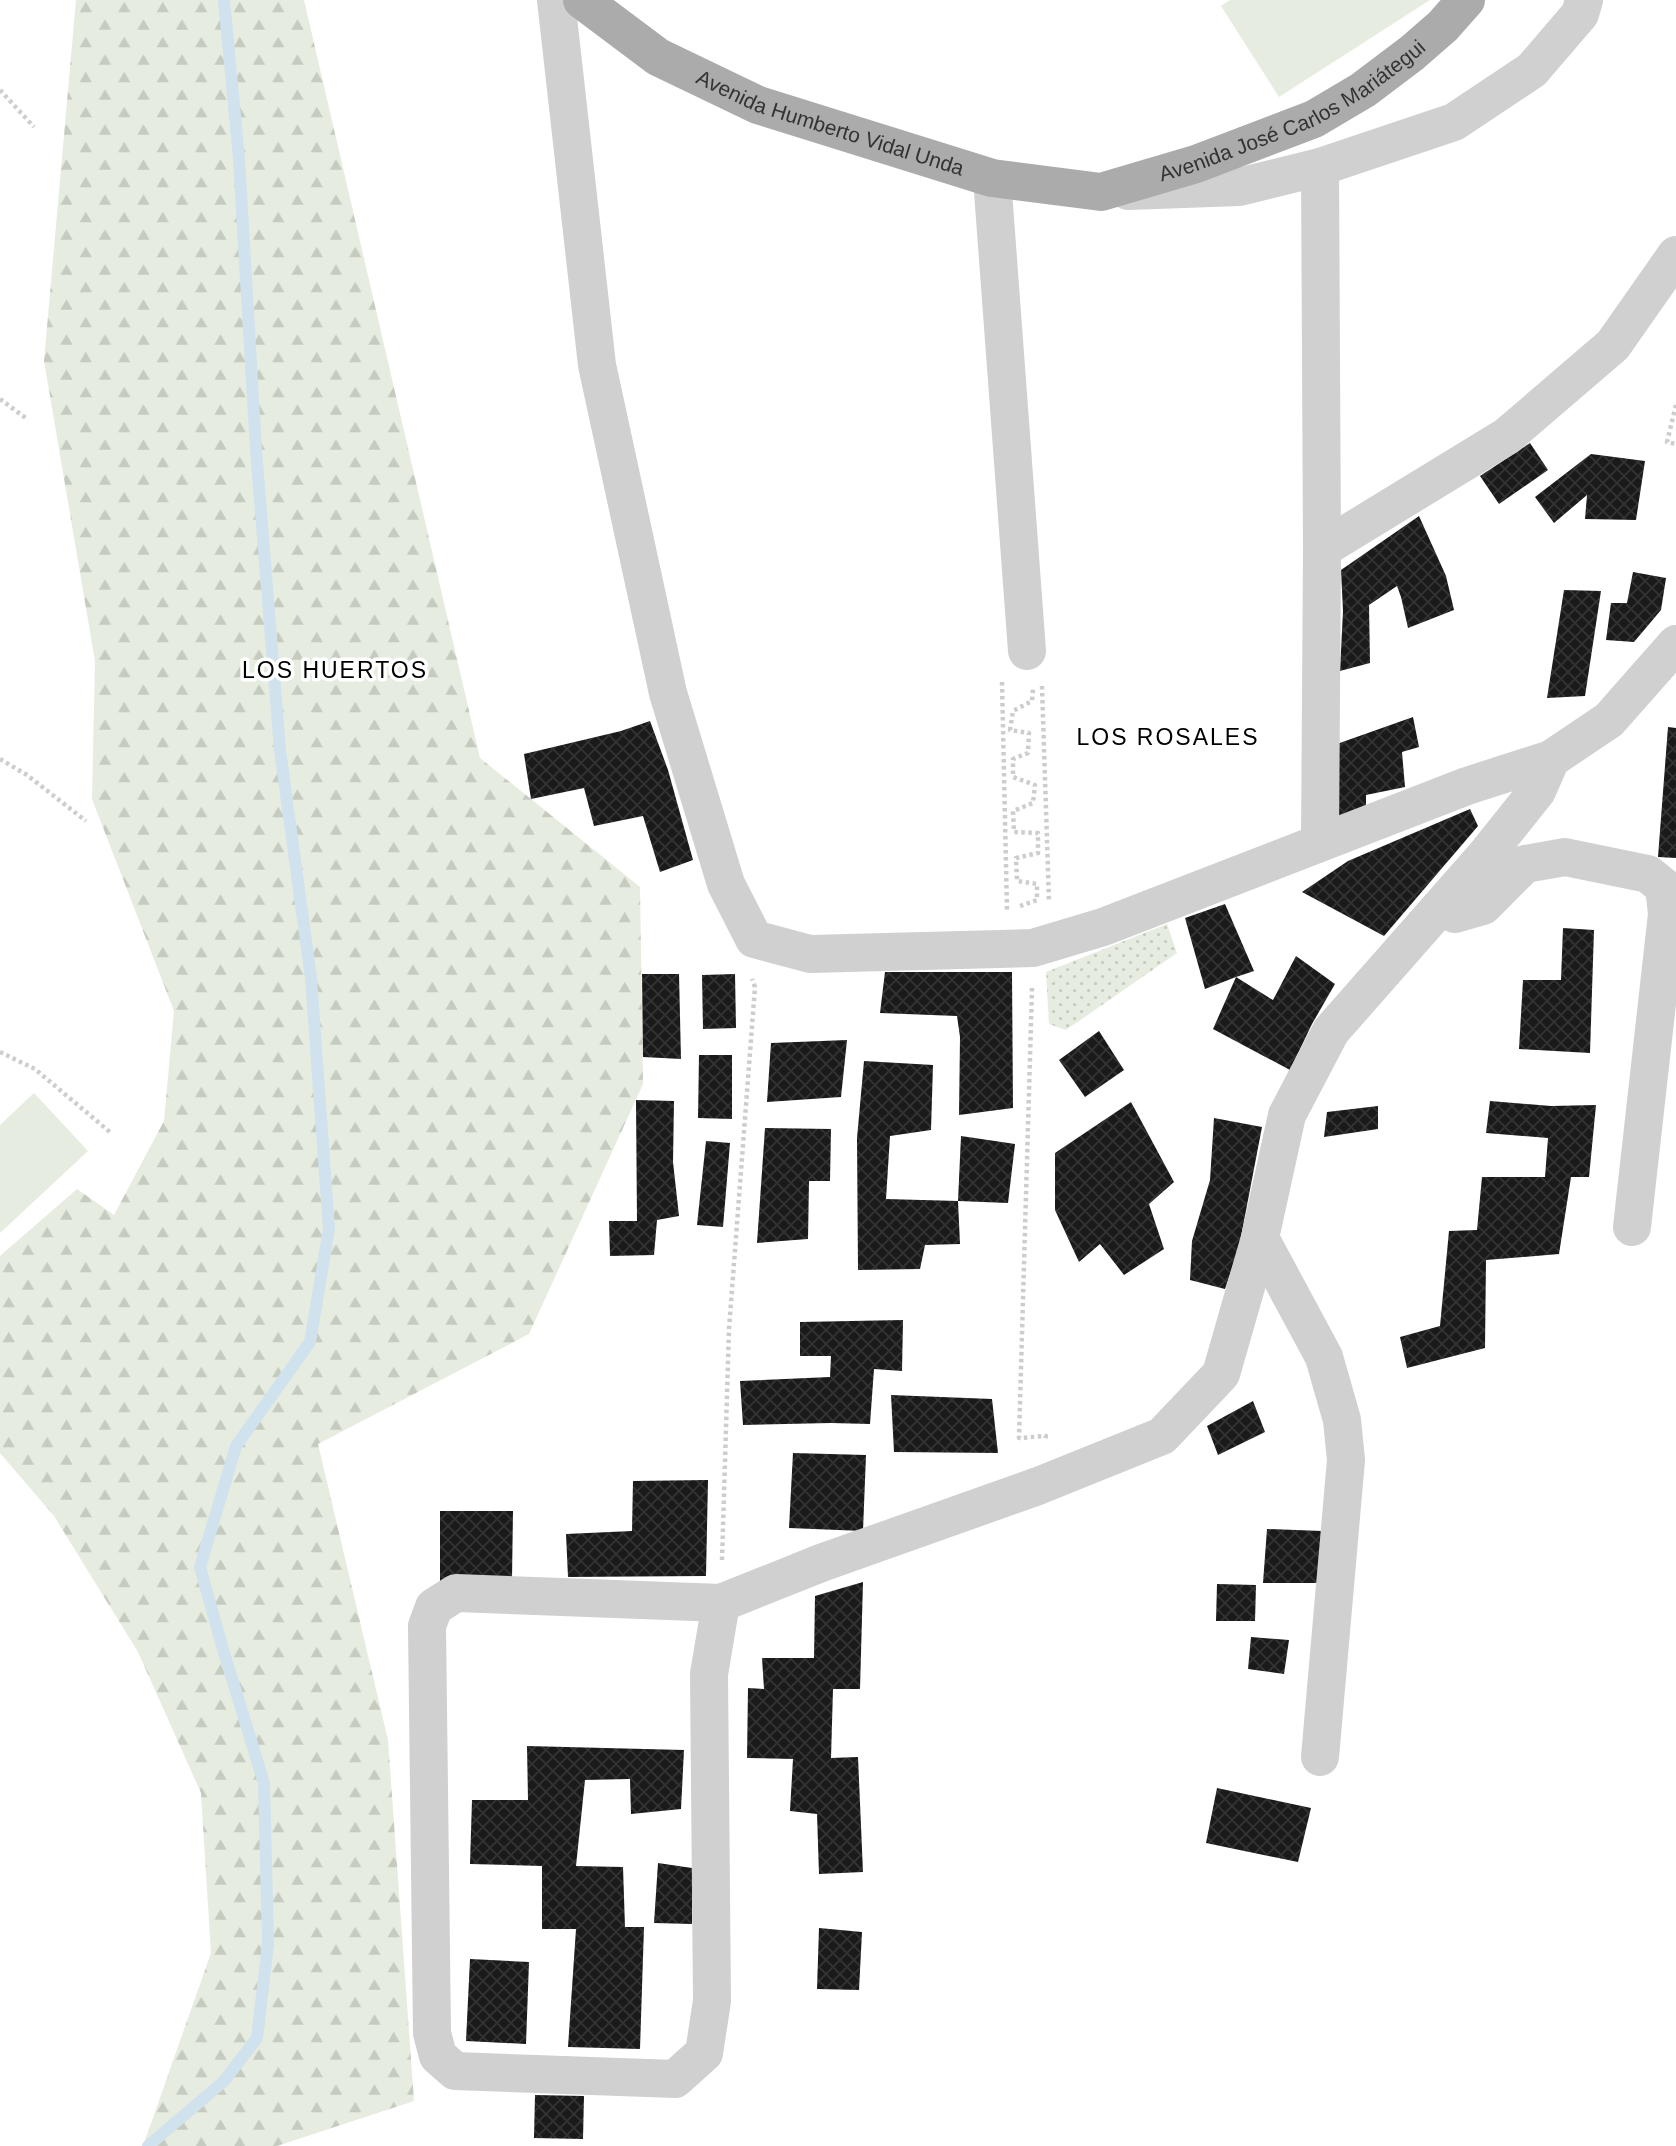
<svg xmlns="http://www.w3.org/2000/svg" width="1676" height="2146" font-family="Arial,sans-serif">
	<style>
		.grass { fill: #e6ecdf }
		.forest { fill: url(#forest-firs) }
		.park { fill: url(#park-dots) }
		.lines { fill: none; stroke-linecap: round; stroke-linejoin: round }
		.stream { stroke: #cfe2ee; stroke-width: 12 }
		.building { fill: url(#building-cross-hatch) }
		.path { stroke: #cdcdcd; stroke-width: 4.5; stroke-dasharray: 3.5 3.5; stroke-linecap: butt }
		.minor { stroke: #d0d0d0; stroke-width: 38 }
		.major { stroke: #ababab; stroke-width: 38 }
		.labels { text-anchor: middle; stroke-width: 7; stroke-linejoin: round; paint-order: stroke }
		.street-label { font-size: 21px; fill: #333; stroke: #fff }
		.neighbourhood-label { font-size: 23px; letter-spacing: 2px; fill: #000; stroke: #fff }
	</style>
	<defs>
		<pattern id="forest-firs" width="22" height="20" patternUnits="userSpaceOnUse" patternTransform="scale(1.75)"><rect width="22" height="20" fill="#e6ecdf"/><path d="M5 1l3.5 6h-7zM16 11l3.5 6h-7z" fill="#c6cbc0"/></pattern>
		<pattern id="park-dots" width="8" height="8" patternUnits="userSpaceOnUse" patternTransform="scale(1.75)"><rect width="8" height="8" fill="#e6ecdf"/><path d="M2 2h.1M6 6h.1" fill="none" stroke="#c6cbc0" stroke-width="1.8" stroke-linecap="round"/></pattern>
		<pattern id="building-cross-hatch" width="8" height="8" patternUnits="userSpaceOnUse" patternTransform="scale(1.75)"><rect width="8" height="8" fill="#1a1a1a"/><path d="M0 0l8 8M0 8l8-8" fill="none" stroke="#333"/></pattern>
	</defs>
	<rect width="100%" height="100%" fill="#fff"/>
	<g class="grass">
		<path d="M1230 0H1430L1279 97 1221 6Z"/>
		<path d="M34 1093 88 1151 0 1233V1125Z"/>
	</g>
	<path class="forest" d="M76 0H304L480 758 640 887 643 1084 529 1334 318 1444 388 1740 414 2101 277 2146H143L211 1953 201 1793 138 1652 54 1516 0 1453V1256L77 1189 114 1215 164 1121 174 1011 92 799 95 661 44 361Z"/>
	<path class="park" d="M1167 924 1177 953 1066 1030 1049 1024 1046 972Z"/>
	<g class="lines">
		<path class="stream" d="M148 2146 224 2081 257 2038 268 1944 264 1783 222 1646 200 1567 236 1446 310 1342 329 1229 311 978 280 750 256 450 239 159 224 0"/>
	</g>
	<g class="building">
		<path d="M1530 443 1548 470 1499 504 1480 476Z"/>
		<path d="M1591 454 1645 461 1636 520 1585 519 1587 495 1554 523 1535 497Z"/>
		<path d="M1419 516 1446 576 1454 610 1408 628 1401 597 1397 586 1369 605 1370 663 1340 671 1343 611 1341 570Z"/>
		<path d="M1633 572 1666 578 1661 610 1634 642 1606 640 1611 603H1627Z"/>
		<path d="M1564 590 1601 591 1585 696 1547 698Z"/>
		<path d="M1413 717 1419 747 1402 752 1405 787 1366 795V810L1332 820 1334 745Z"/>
		<path d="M650 721 668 770 693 860 660 872 643 816 594 826 584 788 531 799 524 754 621 731Z"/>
		<path d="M1668 727 1676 728V858L1658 857Z"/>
		<path d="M1470 809 1478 826 1384 936 1302 892 1348 861Z"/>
		<path d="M1225 904 1254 971 1236 977 1273 1000 1296 956 1335 984 1312 1024 1290 1070 1213 1029 1236 977 1205 989 1185 918Z"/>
		<path d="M1563 928 1594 930 1590 1053 1519 1049 1523 980H1561Z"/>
		<path d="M885 972H1012L1013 1108 959 1115 960 1037 957 1016 880 1013Z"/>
		<path d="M642 974H679L681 1059 643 1057Z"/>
		<path d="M735 974 736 1028 703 1029 702 975Z"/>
		<path d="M1099 1031 1124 1070 1085 1097 1059 1060Z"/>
		<path d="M847 1040 841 1097 767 1102 771 1043Z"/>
		<path d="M699 1055H732V1119L698 1118Z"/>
		<path d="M864 1061 933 1065 931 1130 890 1136 886 1199 958 1201 960 1244 925 1245 920 1269 858 1270 857 1138Z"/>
		<path d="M636 1100 674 1101 673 1162 679 1216 657 1220 654 1255 610 1256 609 1221H637Z"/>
		<path d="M1490 1101 1551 1106 1596 1105 1589 1177H1571L1559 1254 1486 1260 1485 1348 1407 1368 1400 1337 1440 1326 1449 1231 1477 1230 1482 1177H1545L1548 1138 1486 1133Z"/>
		<path d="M1131 1102 1174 1182 1149 1204 1164 1249 1124 1275 1100 1244 1079 1262 1055 1210V1153Z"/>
		<path d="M1378 1106V1129L1324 1137 1327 1112Z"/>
		<path d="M1214 1118 1262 1127 1239 1247 1225 1289 1190 1280 1192 1241 1210 1180Z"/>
		<path d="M765 1128 831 1129 830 1181H809L808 1239 757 1243Z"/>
		<path d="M961 1136 1015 1144 1008 1203 958 1201Z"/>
		<path d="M706 1141 730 1143 723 1227 697 1225Z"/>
		<path d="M903 1320 902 1371 874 1369 870 1424 831 1423 743 1425 740 1381 830 1377 831 1356H800V1322Z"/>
		<path d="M891 1395 992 1399 998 1453 894 1452Z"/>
		<path d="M1253 1401 1265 1432 1218 1455 1207 1426Z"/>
		<path d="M793 1453 866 1455 863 1531 789 1528Z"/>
		<path d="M708 1480 706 1576 568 1577 566 1534 632 1531 633 1481Z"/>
		<path d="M440 1511H513L512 1579 440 1581Z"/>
		<path d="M1267 1529 1322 1531 1319 1583H1263Z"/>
		<path d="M863 1582 860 1689H833L831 1758 858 1757 863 1872 819 1874 817 1814 790 1811 793 1759 747 1758 748 1688 764 1689 762 1658H814L815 1596Z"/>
		<path d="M1217 1584 1256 1585 1255 1621H1216Z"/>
		<path d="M1251 1637 1289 1640 1284 1674 1248 1669Z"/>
		<path d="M527 1746 684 1750 681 1809 631 1814 630 1779 585 1780 576 1866 623 1867 625 1927H644L640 2049 568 2047 576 1929H542V1866L470 1864 472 1800H528Z"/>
		<path d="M1217 1788 1311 1808 1298 1862 1206 1843Z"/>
		<path d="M658 1863 692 1868V1924L654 1923Z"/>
		<path d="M819 1928 862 1932 859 1990 817 1989Z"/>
		<path d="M470 1959 529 1962 526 2044 466 2041Z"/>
		<path d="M535 2095 584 2096 583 2139 534 2138Z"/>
	</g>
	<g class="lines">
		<g class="path">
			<path d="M0 90 34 127"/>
			<path d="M0 399 27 419"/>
			<path d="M1676 405 1667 442 1676 444"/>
			<path d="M1002 682 1007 911"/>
			<path d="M1042 686 1049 901"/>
			<path d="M0 759 27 775 86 821"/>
			<path d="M1020 906 1037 900V884L1017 881 1016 858 1038 853V833L1014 832 1013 811 1033 803 1035 785 1013 777V759L1028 753 1029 733 1010 730 1013 711 1032 701 1033 689"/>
			<path d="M1032 988 1019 1438 1046 1436 1045 1440"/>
			<path d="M0 1052 35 1069 111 1133"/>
			<path d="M722 1560 729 1329 755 987 752 979"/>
		</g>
		<g class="minor">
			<path d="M556 0 597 365 668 693 726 884 754 939 810 954 1033 948 1103 927 1467 786 1551 759 1609 720 1676 644"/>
			<path d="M992 178 1027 651"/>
			<path d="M1128 191 1239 187 1320 167 1454 122 1532 70 1580 14 1584 0"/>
			<path d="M1322 549 1507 436 1613 345 1676 255"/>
			<path d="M1320 843 1322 549 1320 167"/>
			<path d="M1441 908 1455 914 1483 906 1525 864 1565 857 1648 874 1664 887 1667 914 1632 1227"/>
			<path d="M1260 1238 1324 1357 1342 1420 1346 1460 1320 1757"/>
			<path d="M721 1603 456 1593 434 1607 427 1626 432 2033 438 2056 455 2071 675 2079 704 2053 712 2001 709 1674 721 1603 821 1563 1038 1486 1162 1436 1221 1374 1260 1238 1287 1115 1331 1031 1485 856 1537 791 1551 759"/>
		</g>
		<path class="major" id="s1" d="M582 0 658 57 758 105 992 178 1101 192 1196 164 1314 119 1363 90 1412 53 1443 26 1466 0"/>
	</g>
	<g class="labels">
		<g class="street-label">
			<text dy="7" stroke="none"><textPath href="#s1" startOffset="770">Avenida José Carlos Mariátegui</textPath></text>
			<text dy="7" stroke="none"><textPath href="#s1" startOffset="280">Avenida Humberto Vidal Unda</textPath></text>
		</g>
		<g class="neighbourhood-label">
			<text x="335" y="678">LOS HUERTOS</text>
			<text x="1168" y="745">LOS ROSALES</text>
		</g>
	</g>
</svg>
